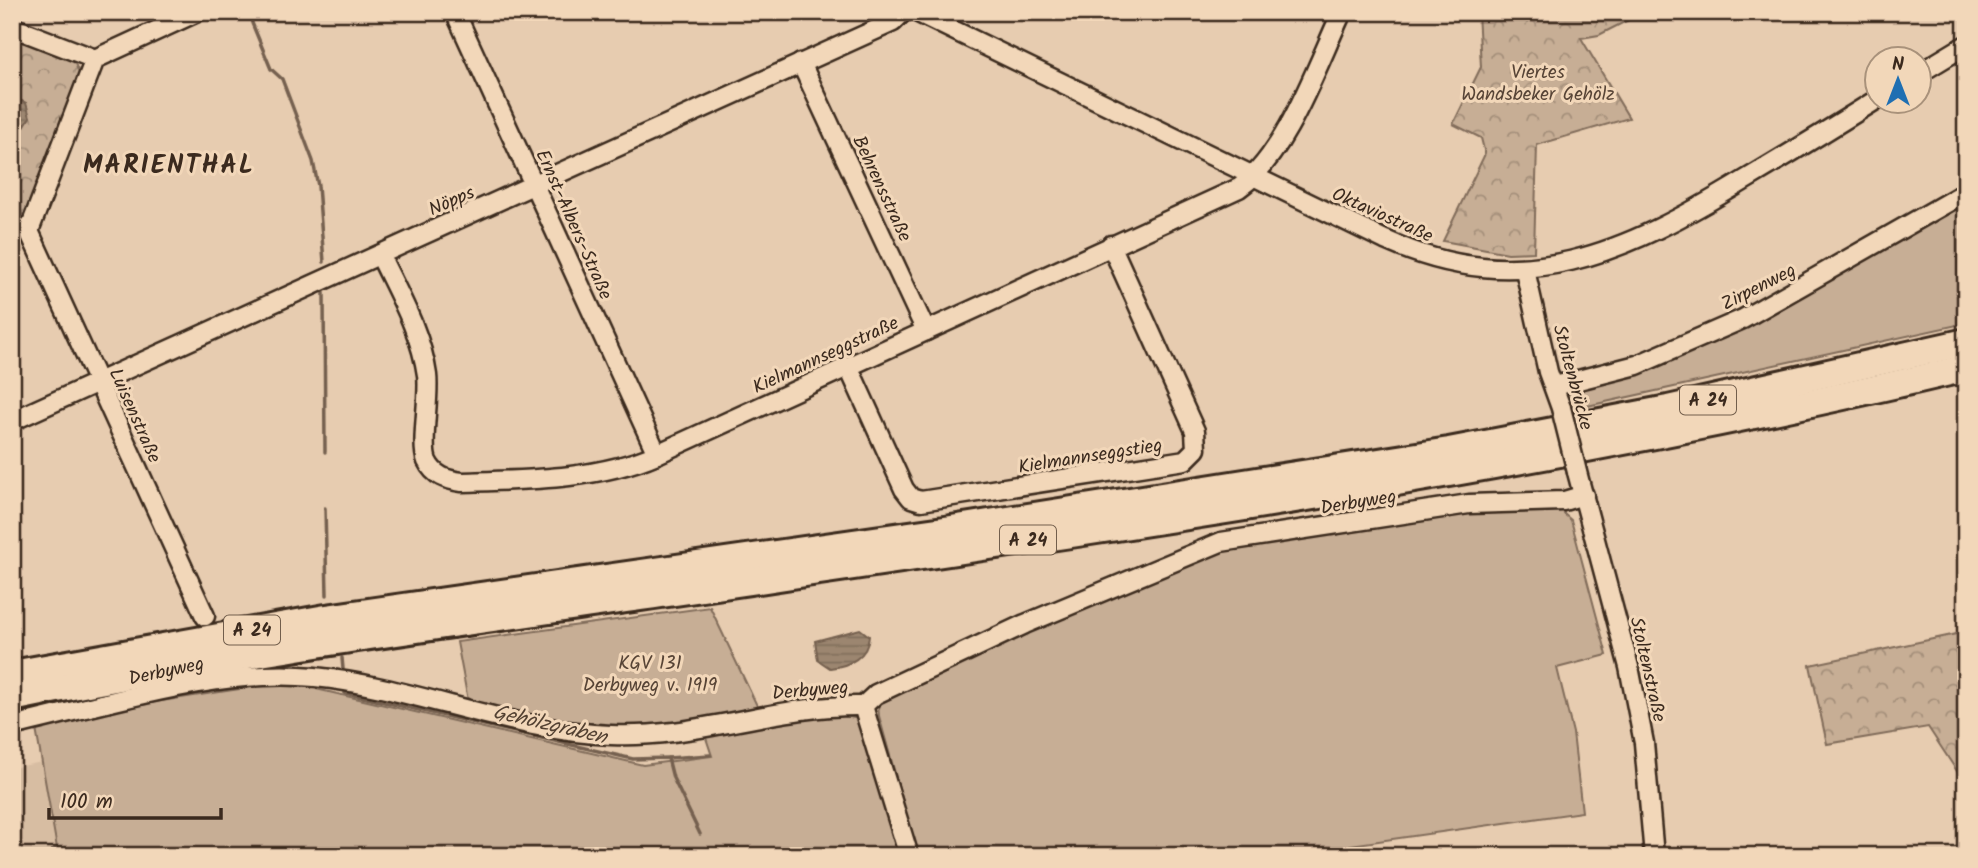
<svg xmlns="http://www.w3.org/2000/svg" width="1978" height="868" font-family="Kalam,sans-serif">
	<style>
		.built { fill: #d7bda2 }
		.grass { fill: url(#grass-tufts); stroke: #816c5a; stroke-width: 2 }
		.park { fill: url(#park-crowns); stroke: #816c5a; stroke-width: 2 }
		.garden { fill: #c7ae95; stroke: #816c5a; stroke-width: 2 }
		.water { fill: url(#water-rules); stroke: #75614f; stroke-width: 2 }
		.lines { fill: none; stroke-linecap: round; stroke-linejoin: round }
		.stream { stroke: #75614f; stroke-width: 3.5 }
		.minor-casing { stroke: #3b2a1e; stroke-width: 23 }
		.highway-casing { stroke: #3b2a1e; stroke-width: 32 }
		.minor { stroke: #f2d7b9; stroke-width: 18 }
		.highway { stroke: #f2d7b9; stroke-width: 26 }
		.minor-bridge-casing { stroke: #3b2a1e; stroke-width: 23; stroke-linecap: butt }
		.minor-bridge { stroke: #f2d7b9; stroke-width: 18 }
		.labels { text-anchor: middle; stroke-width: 6; stroke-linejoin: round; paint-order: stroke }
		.shield { fill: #f2d7b9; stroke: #725e4c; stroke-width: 2 }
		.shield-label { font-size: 18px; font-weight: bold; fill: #3b2a1e }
		.park-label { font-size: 19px; fill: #574436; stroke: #f2d7b9 }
		.street-label { font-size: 19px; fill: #3b2a1e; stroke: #f2d7b9 }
		.water-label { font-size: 21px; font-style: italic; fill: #534132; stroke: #f2d7b9 }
		.district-label { font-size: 26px; font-weight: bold; letter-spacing: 2px; fill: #3b2a1e; stroke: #f2d7b9 }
	</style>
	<defs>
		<pattern id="grass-tufts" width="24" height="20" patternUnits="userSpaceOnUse" patternTransform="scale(1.75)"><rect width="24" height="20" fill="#c7ae95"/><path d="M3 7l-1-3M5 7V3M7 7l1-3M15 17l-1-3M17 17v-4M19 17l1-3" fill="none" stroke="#a38e79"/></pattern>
		<pattern id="park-crowns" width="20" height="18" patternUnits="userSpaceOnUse" patternTransform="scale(1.75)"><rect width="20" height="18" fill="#c7ae95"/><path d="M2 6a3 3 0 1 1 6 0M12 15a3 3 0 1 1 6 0" fill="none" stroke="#a38e79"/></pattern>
		<pattern id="water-rules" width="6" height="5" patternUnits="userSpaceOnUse" patternTransform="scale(1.75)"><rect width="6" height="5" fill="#9c8670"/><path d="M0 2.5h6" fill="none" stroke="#806e5b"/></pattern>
	</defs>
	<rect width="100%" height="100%" fill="#e7ccb0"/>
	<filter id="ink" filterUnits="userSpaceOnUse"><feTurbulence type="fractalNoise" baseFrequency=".0143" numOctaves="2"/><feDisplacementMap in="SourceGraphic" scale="14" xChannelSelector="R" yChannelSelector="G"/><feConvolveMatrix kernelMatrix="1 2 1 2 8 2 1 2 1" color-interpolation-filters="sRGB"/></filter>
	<g filter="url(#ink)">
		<path class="built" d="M42 762 57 848 53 850V856H12V768Z"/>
		<path class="grass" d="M185 678 12 722V712Z"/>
		<g class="park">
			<path d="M1478 12H1644L1599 35 1581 38 1629 118 1537 145 1534 252 1508 253 1443 241 1485 154 1481 138 1453 124 1481 67Z"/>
			<path d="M12 33 72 57 81 77 27 213 12 218V146L19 138 26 103 12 97Z"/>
			<path d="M1966 632V785L1928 727 1827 744 1810 665Z"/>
		</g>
		<g class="garden">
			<path d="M1960 204 1963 208 1962 324 1578 408 1570 392 1637 374 1771 315Z"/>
			<path d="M1564 506V514L1571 520 1607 655 1557 668 1573 733 1582 812 1350 845 1351 856H918L879 716 878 704 929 677 1079 610 1234 546 1472 507Z"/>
			<path d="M710 607 760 712 710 723 598 731 469 706 457 642Z"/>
			<path d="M286 682 643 765 712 756 705 735C739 727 835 705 862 721L902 856H53L52 850 57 848 36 729 148 703Z"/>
		</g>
		<g class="water">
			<path d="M12 97 26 103 30 117 12 146Z"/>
			<path d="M860 629 869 636C868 657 849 666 830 668L818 660 815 641Z"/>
		</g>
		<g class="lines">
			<g class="stream">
				<path d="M251 12 252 23 271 69 282 79 313 161 318 186 324 262"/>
				<path d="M324 293 325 452"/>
				<path d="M325 508 327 595"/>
				<path d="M342 658 343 669"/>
				<path d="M345 693 633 759 668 758 673 778 700 834"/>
				<path d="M668 758 710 755"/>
				<path d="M291 856 333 852 352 856"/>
			</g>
			<defs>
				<g id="minor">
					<path d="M455 12 657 454"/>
					<path d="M916 12 1385 240C1522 302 1625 253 1745 180 1789 154 1833 127 1876 100"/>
					<path d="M12 27 95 59"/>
					<path d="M95 59 197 12"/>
					<path d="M801 63 926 331"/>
					<path d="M1918 74 1966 45"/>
					<path d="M12 225 29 231 95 59"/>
					<path d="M29 231 205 616"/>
					<path d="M380 255C398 293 421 332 427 375 430 398 420 444 427 461 434 476 447 480 462 482 527 480 597 480 657 454L1239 188C1286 155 1317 65 1342 12"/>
					<path d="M1525 270 1548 372 1561 408"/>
					<path d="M848 366 904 489 911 498 921 501 1185 460 1196 449 1195 431 1111 245"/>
					<path d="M1555 386 1637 365 1743 319 1966 192"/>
					<path d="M12 421 893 22 903 12"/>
					<path d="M1577 472 1629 667 1644 743 1654 856"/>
					<path d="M863 706 909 856"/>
					<path d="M12 726C106 705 218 667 315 677 415 687 510 731 611 735 696 739 778 704 863 706L876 694 1025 624 1221 542 1469 504 1564 501 1584 495"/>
				</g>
				<g id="highway">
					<path d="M12 674 326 618 951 529 1449 451 1668 409 1966 342"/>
					<path d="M12 698C220 655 431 627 641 597 1085 532 1529 472 1966 368"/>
				</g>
			</defs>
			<use href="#minor" class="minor-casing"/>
			<use href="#highway" class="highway-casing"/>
			<use href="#minor" class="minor"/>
			<use href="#highway" class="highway"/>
			<defs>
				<path id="minor-bridge" d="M1561 408 1577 472"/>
			</defs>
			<use href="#minor-bridge" class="minor-bridge-casing"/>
			<use href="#minor-bridge" class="minor-bridge"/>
		</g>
	</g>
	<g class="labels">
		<g class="shield">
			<rect x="1680" y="385.5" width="56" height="29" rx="5"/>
			<rect x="1000" y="525.5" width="56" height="29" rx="5"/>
			<rect x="224" y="615.5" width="56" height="29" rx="5"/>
		</g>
		<g class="shield-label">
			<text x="1708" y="406">A 24</text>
			<text x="1028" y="546">A 24</text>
			<text x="252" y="636">A 24</text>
		</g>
		<g class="park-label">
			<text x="1538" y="78">Viertes<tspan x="1538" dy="22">Wandsbeker Gehölz</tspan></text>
			<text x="650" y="669">KGV 131<tspan x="650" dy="22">Derbyweg v. 1919</tspan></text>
		</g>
		<g class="street-label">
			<text transform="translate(883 188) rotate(65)" y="7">Behrensstraße</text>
			<text transform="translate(451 200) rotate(-24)" y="7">Nöpps</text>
			<text transform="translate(1383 214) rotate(24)" y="7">Oktaviostraße</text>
			<text transform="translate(575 224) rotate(66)" y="7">Ernst-Albers-Straße</text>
			<text transform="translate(1758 286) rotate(-27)" y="7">Zirpenweg</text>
			<text transform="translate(825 354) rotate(-25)" y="7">Kielmannseggstraße</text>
			<text transform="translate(1574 377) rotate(75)" y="7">Stoltenbrücke</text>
			<text transform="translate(136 415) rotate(66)" y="7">Luisenstraße</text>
			<text transform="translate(1090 455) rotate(-9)" y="7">Kielmannseggstieg</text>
			<text transform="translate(1358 501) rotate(-9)" y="7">Derbyweg</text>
			<text transform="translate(1649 669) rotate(77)" y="7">Stoltenstraße</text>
			<text transform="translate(166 670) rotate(-12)" y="7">Derbyweg</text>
			<text transform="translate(810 689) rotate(-5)" y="7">Derbyweg</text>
		</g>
		<g class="water-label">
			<text transform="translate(550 724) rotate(13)" y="7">Gehölzgraben</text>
		</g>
		<g class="district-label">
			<text x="169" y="173">MARIENTHAL</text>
		</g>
	</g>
	<rect width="1978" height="868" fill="none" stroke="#f2d7b9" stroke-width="42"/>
	<rect x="21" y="21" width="1936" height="826" fill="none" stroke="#3b2a1e" stroke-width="2.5" filter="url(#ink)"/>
	<g transform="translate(1898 80)"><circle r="33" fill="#f2d7b9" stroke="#a9927b" stroke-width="2"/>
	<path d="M0-5L12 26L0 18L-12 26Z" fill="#1f6fb2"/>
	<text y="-10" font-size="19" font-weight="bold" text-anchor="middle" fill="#3b2a1e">N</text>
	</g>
	<path d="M49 808v10h172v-10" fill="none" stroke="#3b2a1e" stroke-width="3.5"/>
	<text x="60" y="808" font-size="21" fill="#3b2a1e" stroke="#f2d7b9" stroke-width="5" paint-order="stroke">100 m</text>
</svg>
